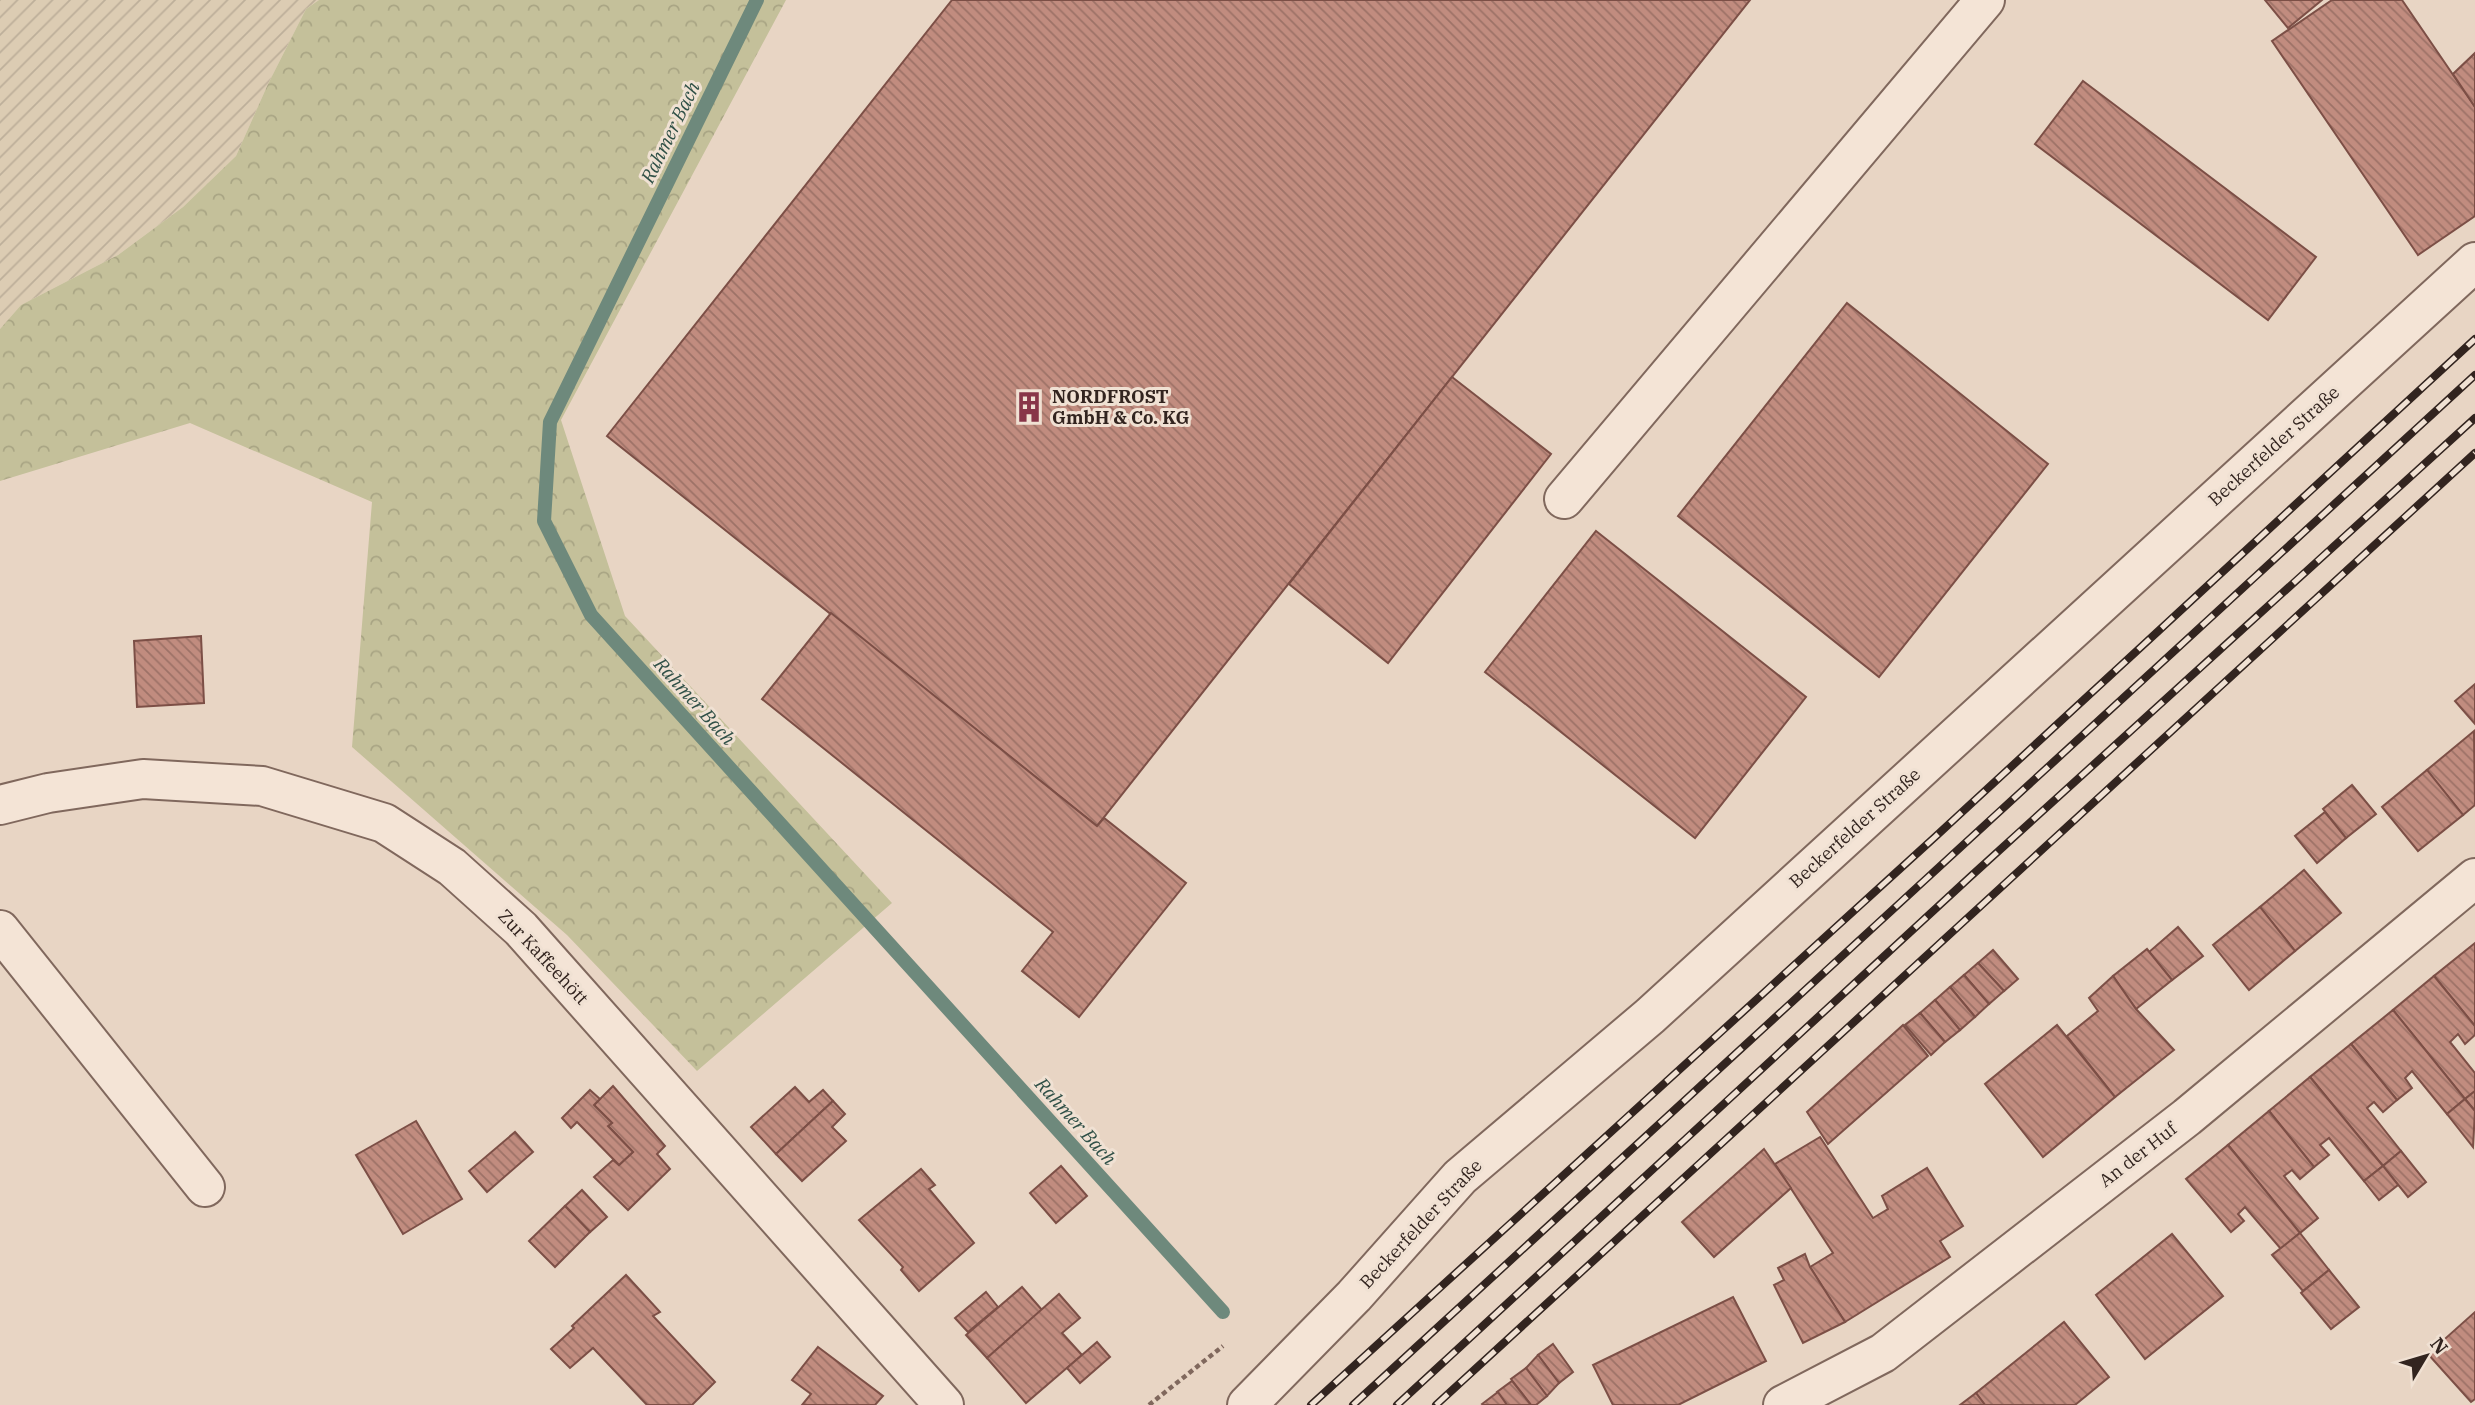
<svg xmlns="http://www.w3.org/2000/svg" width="2475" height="1405" font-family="'IBM Plex Serif',serif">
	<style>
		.farmland { fill: url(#farmland-furrows) }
		.forest { fill: url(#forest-crowns) }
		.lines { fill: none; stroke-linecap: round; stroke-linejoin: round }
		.stream { stroke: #6e897c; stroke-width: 14 }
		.building { fill: url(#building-back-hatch); stroke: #7c4f46; stroke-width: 2 }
		.minor-casing { stroke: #80685d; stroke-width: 42 }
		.path { stroke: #80685d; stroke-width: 4.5; stroke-dasharray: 5 3.5; stroke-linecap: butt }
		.minor { stroke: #f4e4d6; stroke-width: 38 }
		.rail-casing { stroke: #32241f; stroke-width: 8 }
		.rail { stroke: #f0e1d3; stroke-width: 5; stroke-dasharray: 16; stroke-linecap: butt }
		.labels { text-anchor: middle; stroke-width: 6; stroke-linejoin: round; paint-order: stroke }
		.poi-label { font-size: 18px; font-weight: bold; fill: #32241f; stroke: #f0e1d3; text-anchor: start }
		.street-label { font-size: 18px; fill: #32241f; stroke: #f0e1d3 }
		.water-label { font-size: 19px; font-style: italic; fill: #305047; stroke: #f0e1d3 }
	</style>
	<defs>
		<pattern id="farmland-furrows" width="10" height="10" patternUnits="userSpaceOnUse" patternTransform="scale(1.75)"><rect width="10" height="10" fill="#dcccb3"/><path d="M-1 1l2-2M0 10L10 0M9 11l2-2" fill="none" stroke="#bdaf9a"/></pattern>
		<pattern id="forest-crowns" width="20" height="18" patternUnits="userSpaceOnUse" patternTransform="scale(1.75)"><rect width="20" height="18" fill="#c4c09a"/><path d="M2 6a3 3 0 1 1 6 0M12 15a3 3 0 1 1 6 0" fill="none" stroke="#a9a584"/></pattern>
		<pattern id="building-back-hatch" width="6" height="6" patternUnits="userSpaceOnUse" patternTransform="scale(1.75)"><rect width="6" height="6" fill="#c18c7f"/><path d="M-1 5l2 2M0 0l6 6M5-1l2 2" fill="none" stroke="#9d7267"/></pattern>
	</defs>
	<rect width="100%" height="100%" fill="#e8d5c4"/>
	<path class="farmland" d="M0 0H319L306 9 268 84 236 156 183 207 118 255 21 305 0 329Z"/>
	<path class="forest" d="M319 0H786L561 420 625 616 892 903 697 1071 567 935 352 747 372 502 190 423 0 481V329L21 305 118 255 183 207 236 156 268 84 306 9Z"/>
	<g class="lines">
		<path class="stream" d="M757 0 550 422 544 521 591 615 1223 1312"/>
	</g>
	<g class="building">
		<path d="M952 0H1750L1097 826 607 436Z"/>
		<path d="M2265 0H2322L2288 28Z"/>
		<path d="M2332 0H2402L2475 107V216L2418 255 2272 41Z"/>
		<path d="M2475 53V107L2453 74Z"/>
		<path d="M2083 81 2316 257 2268 320 2035 144Z"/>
		<path d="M1847 303 2048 464 1879 677 1678 516Z"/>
		<path d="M1452 377 1551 454 1388 663 1289 584Z"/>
		<path d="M1596 531 1806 697 1695 838 1485 672Z"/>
		<path d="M831 613 1097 826 1104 818 1186 883 1079 1017 1022 971 1053 932 762 699Z"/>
		<path d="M201 636 204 703 137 707 134 641Z"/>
		<path d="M2475 684V724L2455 701Z"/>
		<path d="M2474 731 2475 805 2463 815 2427 770Z"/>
		<path d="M2427 770 2463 815 2418 851 2382 807Z"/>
		<path d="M2352 785 2376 814 2346 838 2323 809Z"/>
		<path d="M2325 812 2346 838 2317 863 2295 836Z"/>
		<path d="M2304 870 2341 913 2295 951 2260 907Z"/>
		<path d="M2260 907 2295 951 2249 990 2213 945Z"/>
		<path d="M2178 927 2203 956 2172 980 2149 952Z"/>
		<path d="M2475 943V1026L2434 976Z"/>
		<path d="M2147 949 2172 980 2136 1009 2113 976Z"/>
		<path d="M1993 950 2018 979 2004 991 1978 963Z"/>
		<path d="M1978 963 2004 991 1989 1004 1964 975Z"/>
		<path d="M1964 975 1989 1004 1975 1017 1950 987Z"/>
		<path d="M2113 976 2136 1009 2174 1050 2115 1097 2067 1036 2098 1011 2089 998Z"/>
		<path d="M2434 976 2475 1026V1035L2465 1044 2458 1034 2450 1042 2475 1073V1091L2465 1099 2393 1010Z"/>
		<path d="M1950 987 1975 1017 1960 1030 1935 1000Z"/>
		<path d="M1935 1000 1960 1030 1945 1042 1920 1013Z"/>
		<path d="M2393 1010 2465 1099 2447 1114 2412 1071 2405 1078 2412 1088 2397 1100 2351 1044Z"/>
		<path d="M1920 1013 1945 1042 1931 1055 1905 1025Z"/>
		<path d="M1903 1025 1928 1056 1828 1144 1807 1112Z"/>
		<path d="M2057 1025 2115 1097 2043 1157 1985 1084Z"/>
		<path d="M2351 1044 2397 1100 2383 1112 2374 1102 2367 1108 2401 1151 2383 1166 2310 1077Z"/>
		<path d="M2310 1077 2383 1166 2364 1181 2329 1138 2320 1145 2329 1155 2314 1167 2269 1111Z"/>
		<path d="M613 1086 665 1146 657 1154 670 1169 628 1210 594 1177 613 1160 619 1165 633 1152 608 1126 612 1123 594 1105Z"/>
		<path d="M795 1087 809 1102 823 1090 833 1101 776 1154 751 1127Z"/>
		<path d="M590 1090 600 1099 594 1105 612 1123 608 1126 633 1152 619 1165 577 1122 571 1128 562 1118Z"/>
		<path d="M2475 1091V1111L2465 1099Z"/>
		<path d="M2465 1099 2475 1111 2473 1147 2447 1114Z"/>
		<path d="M833 1101 845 1114 832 1127 846 1141 802 1181 776 1154Z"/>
		<path d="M2269 1111 2314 1167 2300 1179 2292 1170 2284 1176 2318 1218 2300 1233 2228 1145Z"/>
		<path d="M416 1121 462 1199 403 1234 356 1155Z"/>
		<path d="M515 1132 533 1152 487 1192 469 1171Z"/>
		<path d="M1820 1137 1873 1218 1888 1209 1882 1196 1927 1168 1963 1226 1940 1241 1950 1257 1845 1322 1810 1267 1833 1253 1775 1164Z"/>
		<path d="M2228 1145 2300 1233 2281 1249 2245 1207 2238 1214 2244 1221 2231 1232 2186 1179Z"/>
		<path d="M1764 1149 1791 1188 1714 1257 1682 1222Z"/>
		<path d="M2401 1151 2426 1182 2408 1197 2383 1166Z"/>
		<path d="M1061 1166 1087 1196 1056 1223 1030 1193Z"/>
		<path d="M2383 1166 2398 1185 2379 1200 2364 1181Z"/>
		<path d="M921 1169 935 1185 929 1189 974 1243 919 1291 901 1270 903 1267 859 1220Z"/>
		<path d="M582 1190 607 1217 590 1232 565 1206Z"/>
		<path d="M565 1206 590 1232 555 1267 529 1241Z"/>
		<path d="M2300 1233 2329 1270 2303 1291 2272 1255Z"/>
		<path d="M2172 1234 2223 1296 2145 1359 2096 1295Z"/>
		<path d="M1805 1254 1810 1267 1845 1322 1803 1343 1774 1285 1784 1280 1778 1268Z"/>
		<path d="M2329 1270 2359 1307 2331 1329 2301 1293Z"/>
		<path d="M626 1275 660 1312 653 1316 715 1382 692 1405H647L593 1348 570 1368 551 1349 574 1328 572 1326Z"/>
		<path d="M1022 1287 1042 1310 987 1358 966 1335Z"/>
		<path d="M986 1292 998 1307 968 1332 955 1318Z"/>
		<path d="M1059 1294 1080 1318 1062 1333 1082 1355 1026 1403 987 1358Z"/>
		<path d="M1733 1297 1766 1361 1678 1405H1613L1593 1365Z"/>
		<path d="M2475 1312V1399L2471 1402 2428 1354Z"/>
		<path d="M2064 1322 2109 1377 2075 1405H1985L1976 1393Z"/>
		<path d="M1097 1342 1110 1357 1080 1383 1067 1368Z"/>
		<path d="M1553 1344 1573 1372 1559 1383 1538 1355Z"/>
		<path d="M818 1347 883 1396 875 1405H802L811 1394 792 1380Z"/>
		<path d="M1538 1355 1559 1383 1547 1396 1526 1368Z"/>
		<path d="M1526 1368 1547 1396 1536 1405H1531L1511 1379Z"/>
		<path d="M1512 1381 1531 1405H1507L1497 1392Z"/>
		<path d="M1498 1392 1507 1405H1483L1482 1404Z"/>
		<path d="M1976 1393 1985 1405H1960Z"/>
	</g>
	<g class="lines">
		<defs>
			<g id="minor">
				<path d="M1564 499 1985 0"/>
				<path d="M0 805 48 793 143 779 262 786 384 823 452 867 521 929 944 1405"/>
				<path d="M0 930 205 1187"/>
				<path d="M1247 1405 1354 1296 1460 1177 1650 1016 2475 262"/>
				<path d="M1783 1405 1883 1353 2187 1117 2475 878"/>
			</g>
		</defs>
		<use href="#minor" class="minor-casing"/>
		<path class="path" d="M1149 1405 1223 1346"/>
		<use href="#minor" class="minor"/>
		<defs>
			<g id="rail">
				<path d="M1311 1405 1935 837 2475 339"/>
				<path d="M1353 1405 2475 375"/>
				<path d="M1397 1405 1970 877 2475 418"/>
				<path d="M1436 1405 2475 453"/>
			</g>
		</defs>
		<use href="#rail" class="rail-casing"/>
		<use href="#rail" class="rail"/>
	</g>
	<defs>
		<symbol id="building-bare" viewBox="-9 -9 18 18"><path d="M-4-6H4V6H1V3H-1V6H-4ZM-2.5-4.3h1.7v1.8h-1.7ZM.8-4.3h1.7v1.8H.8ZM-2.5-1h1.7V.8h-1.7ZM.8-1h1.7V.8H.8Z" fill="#883548" stroke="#f0e1d3" stroke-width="2.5" paint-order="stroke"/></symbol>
	</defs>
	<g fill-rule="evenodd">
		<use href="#building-bare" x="1007" y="385" width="44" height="44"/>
	</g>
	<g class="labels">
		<g class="poi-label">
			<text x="1052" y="403">NORDFROST<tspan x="1052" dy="21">GmbH &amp; Co. KG</tspan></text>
		</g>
		<g class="street-label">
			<text transform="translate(2274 446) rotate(-42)" y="6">Beckerfelder Straße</text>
			<text transform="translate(1855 828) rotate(-42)" y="6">Beckerfelder Straße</text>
			<text transform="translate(543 957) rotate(47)" y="6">Zur Kaffeehött</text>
			<text transform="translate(2138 1155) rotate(-38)" y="6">An der Huf</text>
			<text transform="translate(1421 1224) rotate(-47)" y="6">Beckerfelder Straße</text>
		</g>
		<g class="water-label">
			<text transform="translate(670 132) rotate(-64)" y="7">Rahmer Bach</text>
			<text transform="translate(695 701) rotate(48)" y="7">Rahmer Bach</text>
			<text transform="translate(1076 1121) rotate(48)" y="7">Rahmer Bach</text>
		</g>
	</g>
	<g transform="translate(2426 1356) rotate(52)" stroke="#f0e1d3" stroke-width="5" paint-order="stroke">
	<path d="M0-5L12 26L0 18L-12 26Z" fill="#32241f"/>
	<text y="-10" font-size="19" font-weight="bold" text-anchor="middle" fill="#32241f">N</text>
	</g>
</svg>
